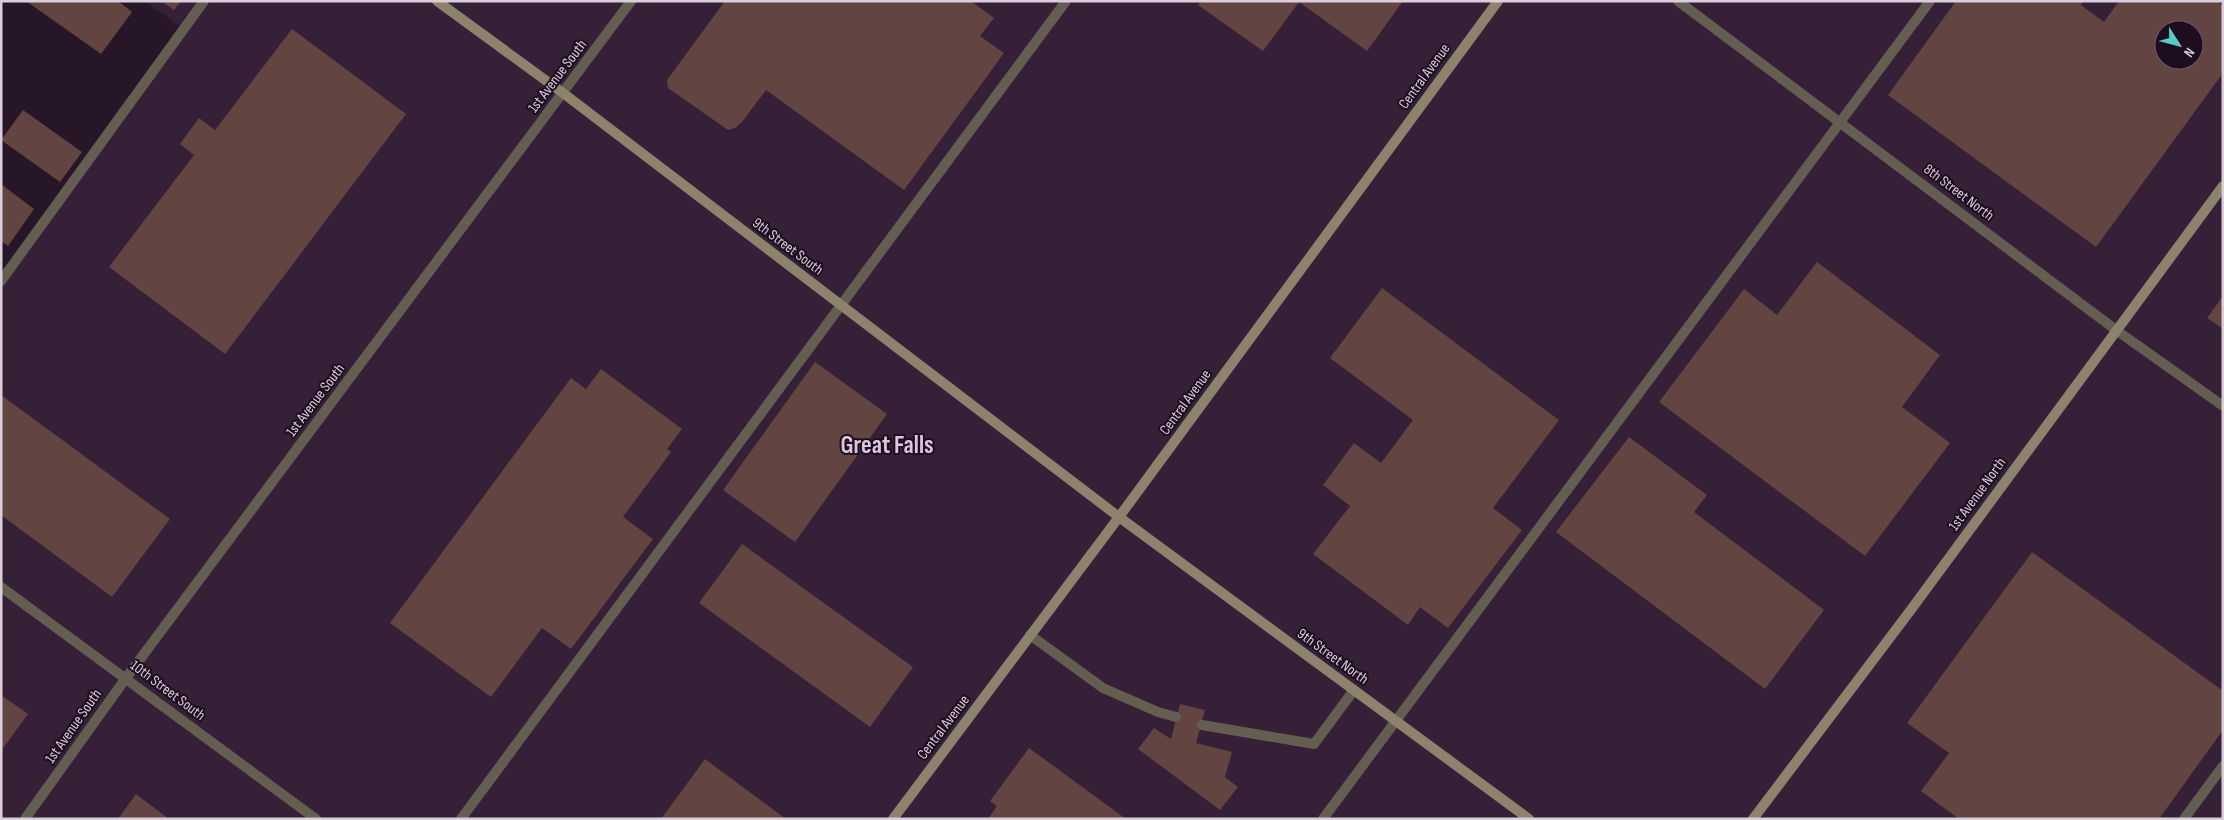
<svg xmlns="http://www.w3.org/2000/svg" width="2224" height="820" font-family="'Sofia Sans Condensed',sans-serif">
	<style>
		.built { fill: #352037; fill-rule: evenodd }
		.building { fill: #624440; fill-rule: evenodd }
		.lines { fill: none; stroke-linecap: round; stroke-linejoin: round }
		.lane { stroke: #645e50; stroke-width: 10 }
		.street { stroke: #645e50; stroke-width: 10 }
		.secondary { stroke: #8d836d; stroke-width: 10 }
		.labels { text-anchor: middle; stroke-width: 4; stroke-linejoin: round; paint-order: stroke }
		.street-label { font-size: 15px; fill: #d9ceda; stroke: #1d0d1f }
		.town-label { font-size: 25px; font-weight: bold; fill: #dcc6df; stroke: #1d0d1f }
	</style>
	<rect width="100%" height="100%" fill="#261628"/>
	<path class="built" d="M145 1H2223V819H1V280L183 29ZM2164 30H2194V60H2164Z"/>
	<g class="building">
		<path d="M26 1H118L132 12 101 54Z"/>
		<path d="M161 1H181L174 10Z"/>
		<path d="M725 1H971L994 18 980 36 1004 53 904 190 766 90 742 122 735 128 728 130 668 88 667 80Z"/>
		<path d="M1201 1H1403L1367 51 1299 2 1263 51 1198 5Z"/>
		<path d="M1956 1H2084L2081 5 2104 22 2119 1H2217L2223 6V73L2096 247 1888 95ZM2164 30H2194V60H2164Z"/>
		<path d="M292 29 406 114 225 354 109 267 194 155 180 144 199 118 215 130Z"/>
		<path d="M23 110 82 152 60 182 1 140Z"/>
		<path d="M1 184 34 209 8 246 1 241Z"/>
		<path d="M1817 262 1940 355 1902 407 1950 443 1865 556 1659 402 1744 289 1777 315Z"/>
		<path d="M1382 288 1559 420 1493 508 1522 530 1448 628 1420 607 1408 625 1313 554 1350 506 1323 485 1354 443 1381 463 1413 420 1330 358Z"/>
		<path d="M2223 296V329L2207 318Z"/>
		<path d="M815 362 887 414 795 542 723 490Z"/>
		<path d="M601 369 682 429 667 449 671 452 623 517 653 539 571 649 542 628 491 697 390 623 571 378 586 389Z"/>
		<path d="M1 395 170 519 112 597 1 515Z"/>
		<path d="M1629 437 1707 495 1694 512 1824 610 1765 689 1556 532Z"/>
		<path d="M742 544 913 667 870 727 699 603Z"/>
		<path d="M2032 552 2223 691V730L2159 819H1959L1921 791 1949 753 1907 723Z"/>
		<path d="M1 695 28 714 1 751Z"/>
		<path d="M1180 704 1205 710 1196 743 1232 752 1225 777 1238 787 1220 810 1138 749 1154 728 1171 739Z"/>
		<path d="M1029 748 1126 819H988L997 806 990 801Z"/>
		<path d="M705 759 786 819H661Z"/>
		<path d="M136 794 169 819H118Z"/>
	</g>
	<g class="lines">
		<g class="lane">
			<path d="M1 281 204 1"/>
			<path d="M1030 635 1103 688 1158 712 1176 717"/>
			<path d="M1202 725 1314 744 1354 690"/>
			<path d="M461 819 1066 1"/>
			<path d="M1323 819 1930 1"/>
			<path d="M2184 819 2223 766"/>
		</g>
		<g class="street">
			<path d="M1678 1 2116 330 2223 406"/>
			<path d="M1 587 316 819"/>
			<path d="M25 819 126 678 631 1"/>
		</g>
		<g class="secondary">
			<path d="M437 1 563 93 1119 517 1529 819"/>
			<path d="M893 819 1119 517 1498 1"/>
			<path d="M1753 819 1910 611 2223 186"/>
		</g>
	</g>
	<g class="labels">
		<g class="street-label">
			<text transform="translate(557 76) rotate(-53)" y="5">1st Avenue South</text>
			<text transform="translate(1424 76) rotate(-54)" y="5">Central Avenue</text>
			<text transform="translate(1959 192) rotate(37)" y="5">8th Street North</text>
			<text transform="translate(788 246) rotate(37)" y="5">9th Street South</text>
			<text transform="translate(315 400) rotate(-53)" y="5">1st Avenue South</text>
			<text transform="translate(1185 402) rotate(-54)" y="5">Central Avenue</text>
			<text transform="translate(1977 494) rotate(-54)" y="5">1st Avenue North</text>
			<text transform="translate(1333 656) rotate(36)" y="5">9th Street North</text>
			<text transform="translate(168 690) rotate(37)" y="5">10th Street South</text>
			<text transform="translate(73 726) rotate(-55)" y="5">1st Avenue South</text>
			<text transform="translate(943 727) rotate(-53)" y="5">Central Avenue</text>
		</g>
		<g class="town-label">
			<text x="887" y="453">Great Falls</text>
		</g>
	</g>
	<rect width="2224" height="820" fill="none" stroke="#d9ceda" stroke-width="5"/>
	<g transform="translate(2179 45) rotate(126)"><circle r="24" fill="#1d0d1f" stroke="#685a6a"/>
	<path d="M0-4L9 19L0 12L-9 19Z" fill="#54cdc8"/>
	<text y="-8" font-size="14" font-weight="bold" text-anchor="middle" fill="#d9ceda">N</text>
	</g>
</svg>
